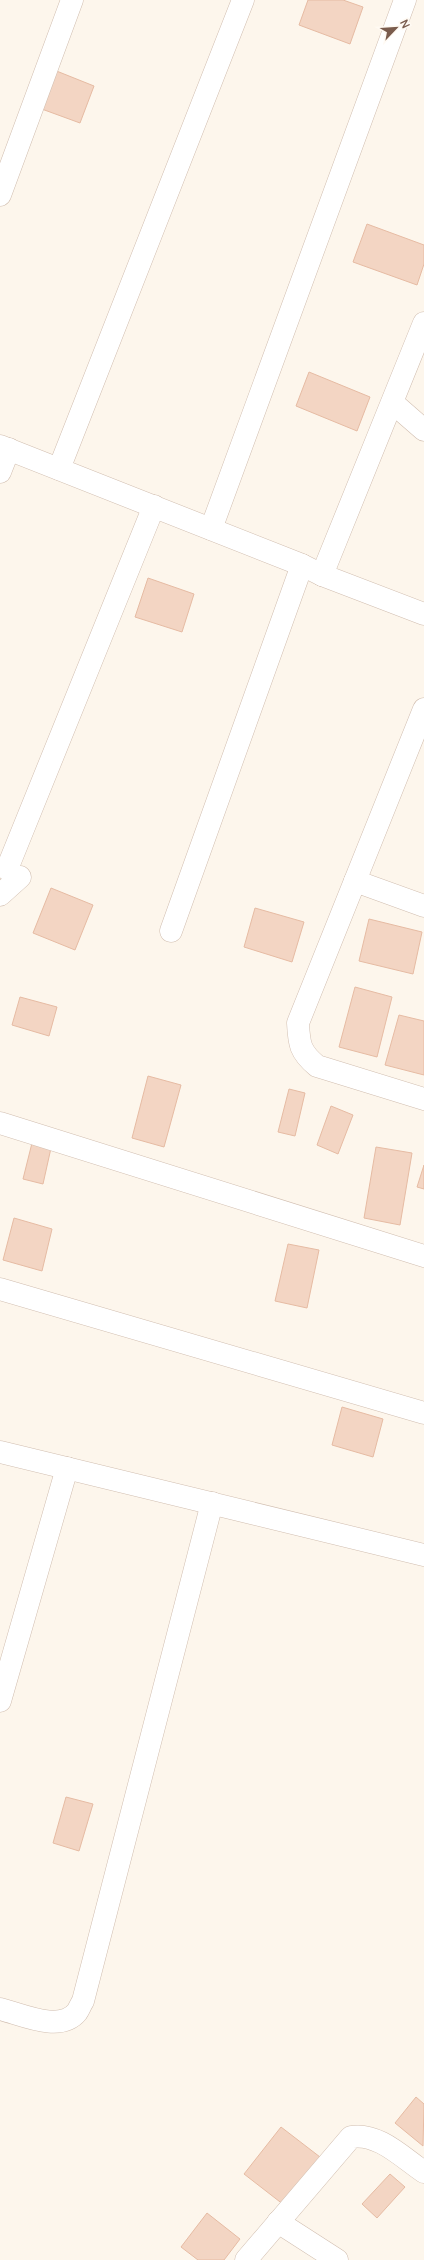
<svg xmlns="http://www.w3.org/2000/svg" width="424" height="2260" font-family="Manrope,sans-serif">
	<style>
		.building { fill: #f3d5c3; stroke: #e6bba3 }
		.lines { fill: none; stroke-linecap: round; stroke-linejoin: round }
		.minor-casing { stroke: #d1beb0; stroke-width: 23 }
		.minor { stroke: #fff; stroke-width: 22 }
	</style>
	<rect width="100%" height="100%" fill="#fdf6ec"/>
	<g class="building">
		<path d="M308 0H343L363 7 350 44 299 25Z"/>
		<path d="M54 70 94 86 80 123 39 108Z"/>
		<path d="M367 224 424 245V264L417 285 353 262Z"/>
		<path d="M309 372 370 397 357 431 296 406Z"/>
		<path d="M148 578 194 594 182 632 135 617Z"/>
		<path d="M51 888 93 905 75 950 33 933Z"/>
		<path d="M255 908 304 922 292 962 244 947Z"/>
		<path d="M369 919 422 932 413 974 359 961Z"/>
		<path d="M355 987 392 997 377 1057 339 1047Z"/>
		<path d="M20 997 57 1007 49 1036 12 1025Z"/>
		<path d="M399 1015 424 1021V1075L385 1065Z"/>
		<path d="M148 1076 181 1085 164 1147 132 1138Z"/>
		<path d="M289 1089 305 1093 295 1136 278 1132Z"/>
		<path d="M331 1106 353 1115 338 1154 317 1145Z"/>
		<path d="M32 1143 51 1148 43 1184 23 1179Z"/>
		<path d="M376 1147 412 1153 400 1225 364 1218Z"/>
		<path d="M424 1165V1189L417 1187Z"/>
		<path d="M14 1218 52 1229 42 1271 3 1260Z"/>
		<path d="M288 1244 319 1250 307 1308 275 1301Z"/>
		<path d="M342 1407 383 1419 373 1457 332 1445Z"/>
		<path d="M66 1797 93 1804 79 1851 53 1843Z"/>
		<path d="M416 2097 424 2104 423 2146 395 2123Z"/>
		<path d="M281 2127 320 2157 284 2205 244 2174Z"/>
		<path d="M390 2174 405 2187 377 2218 362 2204Z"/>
		<path d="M207 2213 240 2239 224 2260H198L181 2247Z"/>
	</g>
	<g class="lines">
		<defs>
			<g id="minor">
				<path d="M0 195 72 0"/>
				<path d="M393 403 424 430"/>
				<path d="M0 446 302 565 322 575 424 614"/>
				<path d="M59 469 243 0"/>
				<path d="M0 472 9 449"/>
				<path d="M211 529 405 0"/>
				<path d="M322 575 424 323"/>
				<path d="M424 709 298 1023C299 1044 300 1052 317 1066L424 1099"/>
				<path d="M7 869 154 506"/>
				<path d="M355 881 424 906"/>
				<path d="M0 895 20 877"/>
				<path d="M171 931 302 565"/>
				<path d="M0 1123 424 1256"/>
				<path d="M0 1289 424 1413"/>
				<path d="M0 1452 424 1555"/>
				<path d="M0 1701 67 1468"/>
				<path d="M0 2009C21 2014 60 2033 77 2012 79 2009 81 2004 83 2001L212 1503"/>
				<path d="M278 2222 337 2260"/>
				<path d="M246 2260 351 2137C378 2132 403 2158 424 2172"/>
			</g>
		</defs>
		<use href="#minor" class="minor-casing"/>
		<use href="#minor" class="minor"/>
	</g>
	<g transform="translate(396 28) rotate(65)" stroke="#fffaf3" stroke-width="3" paint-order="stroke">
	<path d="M0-3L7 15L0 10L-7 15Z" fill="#7a5c4d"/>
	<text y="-6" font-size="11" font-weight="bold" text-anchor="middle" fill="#7a5c4d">N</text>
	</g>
</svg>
